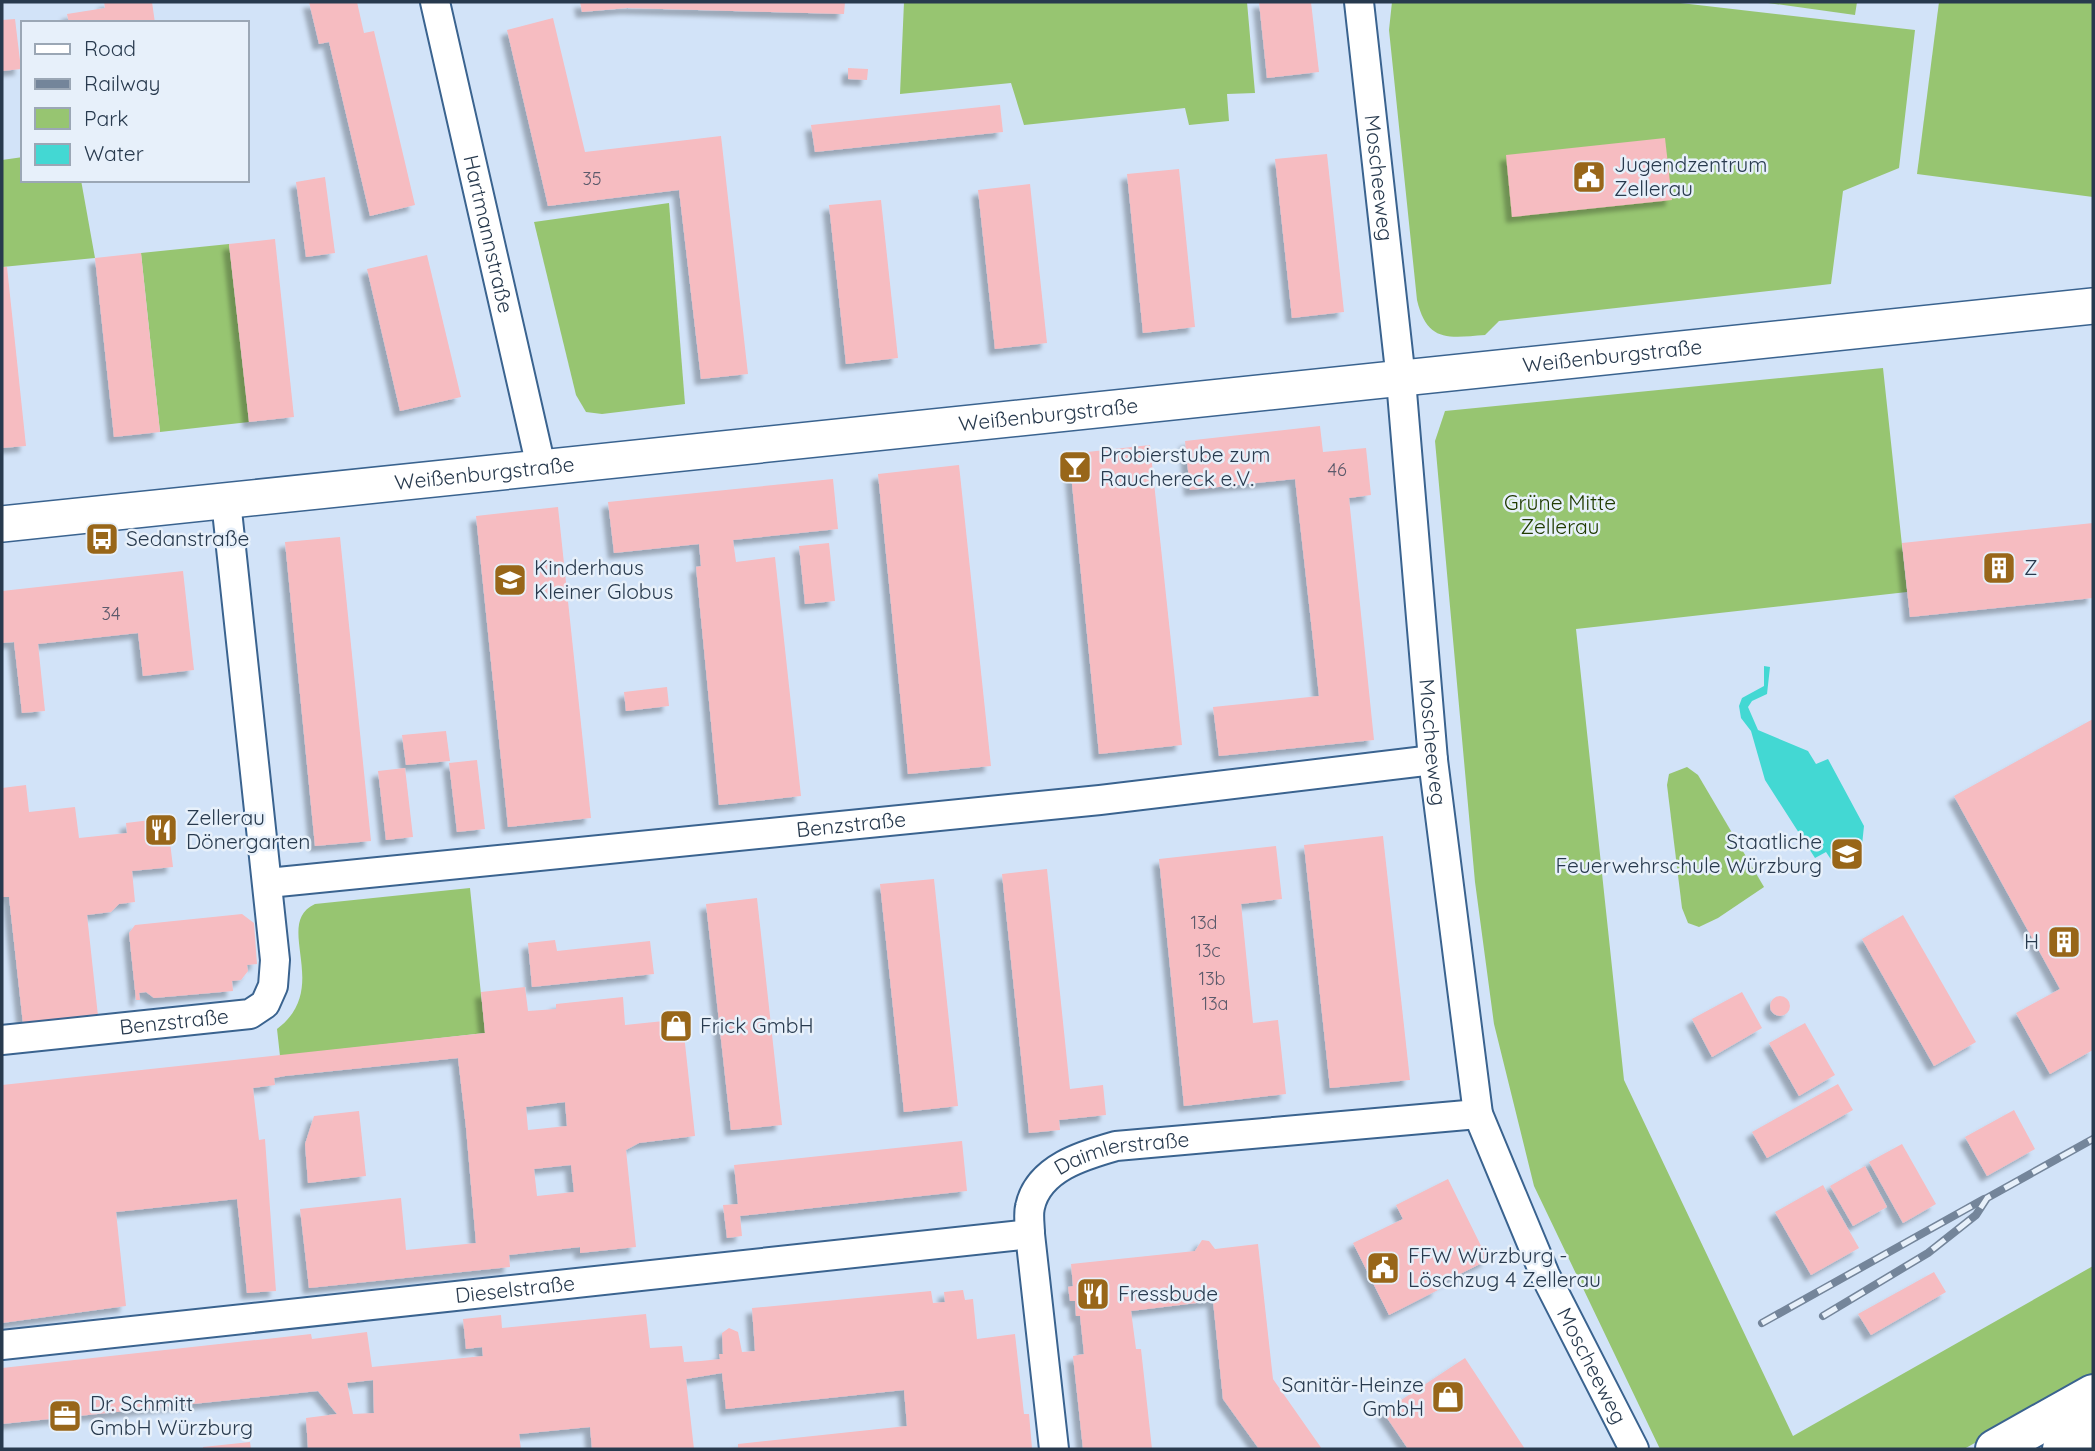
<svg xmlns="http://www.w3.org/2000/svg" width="2095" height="1451" font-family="Quicksand,sans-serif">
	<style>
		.green { fill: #97c571 }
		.water { fill: #43d8d3 }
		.building { fill: #f6bcc1; fill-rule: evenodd; filter: url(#shadow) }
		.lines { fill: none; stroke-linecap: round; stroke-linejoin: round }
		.minor-casing { stroke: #3a638f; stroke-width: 32 }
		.tertiary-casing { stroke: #3a638f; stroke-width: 38 }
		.secondary-casing { stroke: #3a638f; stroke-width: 42 }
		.minor { stroke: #fff; stroke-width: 28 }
		.tertiary { stroke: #fff; stroke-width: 35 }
		.secondary { stroke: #fff; stroke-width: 38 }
		.rail-casing { stroke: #74859a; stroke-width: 8 }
		.rail { stroke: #e7f0fa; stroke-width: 5; stroke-dasharray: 16; stroke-linecap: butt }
		.labels { text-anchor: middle; stroke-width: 5; stroke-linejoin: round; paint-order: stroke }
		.number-label { font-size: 18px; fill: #5c5a6b }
		.poi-label { font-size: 21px; fill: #283a4e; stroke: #e7f0fa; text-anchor: start }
		.street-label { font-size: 21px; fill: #283a4e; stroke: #e7f0fa }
		.park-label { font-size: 21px; fill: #203b00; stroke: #e7f0fa }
	</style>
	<defs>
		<filter id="shadow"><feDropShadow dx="-6" dy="6" stdDeviation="2" flood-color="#0004"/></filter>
	</defs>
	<rect width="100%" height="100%" fill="#d2e3f8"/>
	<g class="green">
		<path d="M904 2H1247L1255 93 1227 94 1229 121 1189 125 1185 108 1024 125 1011 83 900 94Z"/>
		<path d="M1392 2H1672L1915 30 1899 168 1843 191 1831 284 1499 321 1485 335C1447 338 1427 342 1417 300L1389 30Z"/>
		<path d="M1761 2H1857L1855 15Z"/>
		<path d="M1939 2H2093V197L1917 174Z"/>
		<path d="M23 157V180H81L95 258 2 267V160Z"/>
		<path d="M669 203 685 404 602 414 586 412 576 395 534 222Z"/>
		<path d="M229 244 249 422 160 432 141 253Z"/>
		<path d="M1883 368 1907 592 1576 629 1624 1080 1793 1436 2093 1266V1377L1964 1449H1660L1534 1186 1494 1024 1475 882 1435 441 1445 411Z"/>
		<path d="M1687 767 1698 775 1764 887 1718 918 1699 927 1688 923 1682 908 1667 785 1669 774Z"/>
		<path d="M470 888 485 1033 280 1056 277 1029C333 987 272 924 315 904Z"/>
	</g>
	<path class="water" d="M1764 666 1770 667 1767 694 1752 701 1748 707 1758 730 1808 751 1816 764 1828 759 1864 826 1862 845 1834 864 1826 852 1815 858 1765 780 1751 731 1741 718 1739 706 1742 698 1764 686Z"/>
	<g class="building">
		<path d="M104 2H152L155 23H69L67 14 105 8Z"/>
		<path d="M309 2H357L364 33 374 31 415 205 370 216 329 42 319 44Z"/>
		<path d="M580 2H845L844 14 627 8 582 12Z"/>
		<path d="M1259 2H1311L1319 72 1267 78Z"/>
		<path d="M553 18 585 152 721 136 748 374 701 379 679 190 548 206 507 30Z"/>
		<path d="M15 19 21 69 2 71V20Z"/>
		<path d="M848 68 868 69 867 80 848 79Z"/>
		<path d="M1000 105 1003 132 815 152 811 125Z"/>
		<path d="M1665 138 1672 200 1512 217 1506 155Z"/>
		<path d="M1327 154 1344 312 1292 318 1275 159Z"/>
		<path d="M1179 169 1195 327 1143 333 1127 174Z"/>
		<path d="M325 177 335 253 306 257 296 182Z"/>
		<path d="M1030 184 1047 343 995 349 978 190Z"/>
		<path d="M881 200 898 358 846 364 829 205Z"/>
		<path d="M275 239 294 417 249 422 229 244Z"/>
		<path d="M141 253 160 432 114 437 95 258Z"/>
		<path d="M427 255 461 397 400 411 367 269Z"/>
		<path d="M2 267H7L26 446 2 448Z"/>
		<path d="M1320 426 1323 452 1366 448 1371 495 1349 498 1374 740 1219 756 1213 707 1319 696 1312 631 1295 479 1190 490 1185 441Z"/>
		<path d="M1150 445 1182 745 1099 754 1069 454Z"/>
		<path d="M959 465 991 766 908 774 878 474Z"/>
		<path d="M833 479 838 529 733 540 736 562 775 557 801 796 719 805 696 567 701 566 699 544 614 553 608 502Z"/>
		<path d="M558 507 591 818 508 827 476 516Z"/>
		<path d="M2093 523V598L1910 617 1902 543Z"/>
		<path d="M340 537 371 841 315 846 285 542Z"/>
		<path d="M829 543 835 601 805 604 799 546Z"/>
		<path d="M183 571 194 670 143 676 138 633 38 644 45 711 22 713 14 642 2 643V591Z"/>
		<path d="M667 687 669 706 626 711 624 692Z"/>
		<path d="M2093 719V1050L2050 1074 2016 1013 2060 989 1954 796Z"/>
		<path d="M446 731 450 761 406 765 402 735Z"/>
		<path d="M477 760 485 829 457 832 449 763Z"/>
		<path d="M405 768 413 837 386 840 378 771Z"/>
		<path d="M26 785 29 812 75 807 79 838 127 833 126 823 167 818 173 867 132 871 135 902 119 904 111 912 87 915 98 1016 23 1024 9 897H2V788Z"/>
		<path d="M1383 836 1410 1080 1330 1088 1304 845Z"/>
		<path d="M1276 846 1282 899 1241 904 1253 1023 1278 1020 1286 1094 1184 1106 1159 859Z"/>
		<path d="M1047 869 1070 1089 1103 1085 1106 1115 1059 1120 1060 1130 1029 1133 1002 874Z"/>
		<path d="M934 879 958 1106 904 1112 880 884Z"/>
		<path d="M757 898 782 1125 731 1130 706 904Z"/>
		<path d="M242 914 254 923 257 964 247 965 248 971 241 980 232 981 233 991 154 998 146 992 139 993 140 1000H136L129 933 135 925Z"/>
		<path d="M1903 915 1976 1042 1934 1066 1862 939Z"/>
		<path d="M555 940 557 951 650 941 654 974 532 987 528 943Z"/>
		<path d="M525 987 528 1011 556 1009V1004L623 997 625 1025 664 1021V1027L683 1025 695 1136 639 1143 626 1150 636 1247 580 1253V1247L509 1255 510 1267 309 1288 300 1209 401 1198 406 1250 476 1243 466 1128 458 1058 285 1076 274 1078 275 1085 253 1088 259 1140 265 1139 276 1291 247 1293 237 1199 116 1212 126 1306 2 1323V1085L485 1033 481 992ZM565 1102 567 1126 528 1130 526 1107ZM571 1165 574 1192 537 1196 534 1169Z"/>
		<path d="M1742 992 1762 1028 1712 1057 1692 1019Z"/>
		<circle cx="1780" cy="1006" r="10"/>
		<path d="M1805 1023 1835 1075 1799 1096 1769 1043Z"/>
		<path d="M1838 1084 1853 1110 1767 1158 1752 1132Z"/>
		<path d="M2014 1110 2035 1149 1987 1176 1965 1137Z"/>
		<path d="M359 1111 366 1176 308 1183 305 1144 314 1116Z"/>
		<path d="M962 1141 967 1191 740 1216 742 1236 727 1238 723 1205 738 1204 734 1165Z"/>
		<path d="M1902 1144 1936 1204 1903 1223 1869 1162Z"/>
		<path d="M1865 1166 1887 1207 1853 1226 1830 1186Z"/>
		<path d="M1448 1179 1488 1260 1436 1286 1438 1290 1389 1315 1353 1243 1403 1219 1396 1205Z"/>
		<path d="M1823 1185 1859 1248 1811 1275 1775 1212Z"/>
		<path d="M1202 1240 1209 1241 1215 1249 1258 1244 1273 1379 1322 1449H1259L1223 1399 1213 1301 1131 1311 1136 1349H1141L1152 1449H1083L1073 1356 1084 1354 1080 1316H1076L1075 1301H1070L1068 1287 1073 1286 1071 1264 1195 1251Z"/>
		<path d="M1934 1272 1946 1292 1871 1335 1858 1314Z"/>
		<path d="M963 1290 965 1300 973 1299 977 1339 1015 1334 1024 1414H1029L1032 1448 738 1449V1444L907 1426 904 1390 726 1409 722 1373 686 1379 694 1449H592L590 1427 519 1434 521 1449H308L306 1418 337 1414 318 1391 2 1424V1368L311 1334 312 1339 367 1332 372 1367 483 1356 482 1347 466 1349 463 1319 501 1315 502 1328 646 1314 650 1348 682 1346 684 1362 701 1361 720 1359 719 1354H723L722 1333 729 1328 738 1332 742 1352 755 1351 752 1308 931 1291 933 1303 945 1302 944 1292ZM373 1380 374 1413 353 1414 347 1383Z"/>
		<path d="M1465 1358 1525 1449H1408L1383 1412Z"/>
		<path d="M250 1442 251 1449H203V1447Z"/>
	</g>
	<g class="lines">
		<defs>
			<g id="minor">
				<path id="s1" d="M435 2 541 467"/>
				<path id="s2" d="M1359 2 1401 380 1433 760 1478 1114 1545 1275 1634 1449"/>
				<path id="s3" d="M268 883 1100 800 1433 760"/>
				<path id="s4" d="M2 1040 250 1014 265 1004 273 986 275 960 226 501"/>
				<path id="s5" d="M2 1345 1030 1234"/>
				<path id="s6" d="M1054 1449 1030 1234C1030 1226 1028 1215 1030 1207 1038 1168 1084 1155 1116 1146L1478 1114"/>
			</g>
			<g id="tertiary">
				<path id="s7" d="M2 524 2093 306"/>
			</g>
			<g id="secondary">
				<path d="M1995 1449 2093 1394"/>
				<path d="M2062 1449 2093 1431"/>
			</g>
		</defs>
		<use href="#minor" class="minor-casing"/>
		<use href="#tertiary" class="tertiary-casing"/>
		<use href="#secondary" class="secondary-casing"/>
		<use href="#minor" class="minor"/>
		<use href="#tertiary" class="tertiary"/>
		<use href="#secondary" class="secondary"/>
		<defs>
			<g id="rail">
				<path d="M1823 1316 1928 1253 1976 1215 1987 1198 2093 1139"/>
				<path d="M1762 1323 1984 1199"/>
			</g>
		</defs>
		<use href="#rail" class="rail-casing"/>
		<use href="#rail" class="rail"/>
	</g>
	<defs>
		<symbol id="civic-square" viewBox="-11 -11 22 22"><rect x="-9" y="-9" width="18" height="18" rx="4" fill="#986619" stroke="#e7f0fa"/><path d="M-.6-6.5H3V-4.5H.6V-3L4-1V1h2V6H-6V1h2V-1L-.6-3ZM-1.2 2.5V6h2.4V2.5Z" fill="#fff"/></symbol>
		<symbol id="bar-square" viewBox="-11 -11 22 22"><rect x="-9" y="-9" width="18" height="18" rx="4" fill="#986619" stroke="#e7f0fa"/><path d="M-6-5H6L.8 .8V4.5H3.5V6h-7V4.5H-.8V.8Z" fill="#fff"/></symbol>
		<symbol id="bus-square" viewBox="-11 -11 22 22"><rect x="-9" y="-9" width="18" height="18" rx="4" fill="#986619" stroke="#e7f0fa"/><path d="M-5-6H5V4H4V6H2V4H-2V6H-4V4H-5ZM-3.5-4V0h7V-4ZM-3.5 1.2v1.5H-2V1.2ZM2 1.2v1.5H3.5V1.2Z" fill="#fff"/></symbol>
		<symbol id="building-square" viewBox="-11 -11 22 22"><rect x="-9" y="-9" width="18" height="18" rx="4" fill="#986619" stroke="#e7f0fa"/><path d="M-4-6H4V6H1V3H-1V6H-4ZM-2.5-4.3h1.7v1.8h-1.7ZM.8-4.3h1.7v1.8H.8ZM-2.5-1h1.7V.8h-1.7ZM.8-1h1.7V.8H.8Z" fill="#fff"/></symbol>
		<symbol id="school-square" viewBox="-11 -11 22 22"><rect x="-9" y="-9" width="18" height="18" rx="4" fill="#986619" stroke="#e7f0fa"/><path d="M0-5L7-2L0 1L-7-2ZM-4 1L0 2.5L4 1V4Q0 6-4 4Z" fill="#fff"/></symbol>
		<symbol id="restaurant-square" viewBox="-11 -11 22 22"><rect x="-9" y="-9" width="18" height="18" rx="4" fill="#986619" stroke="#e7f0fa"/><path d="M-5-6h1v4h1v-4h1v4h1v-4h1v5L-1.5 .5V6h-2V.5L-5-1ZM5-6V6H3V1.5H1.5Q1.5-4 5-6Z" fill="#fff"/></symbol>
		<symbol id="university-square" viewBox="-11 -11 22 22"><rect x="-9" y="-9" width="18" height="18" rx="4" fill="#986619" stroke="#e7f0fa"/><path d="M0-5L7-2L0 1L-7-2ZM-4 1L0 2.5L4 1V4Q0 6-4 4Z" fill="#fff"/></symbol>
		<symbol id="shop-square" viewBox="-11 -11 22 22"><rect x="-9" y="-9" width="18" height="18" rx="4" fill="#986619" stroke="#e7f0fa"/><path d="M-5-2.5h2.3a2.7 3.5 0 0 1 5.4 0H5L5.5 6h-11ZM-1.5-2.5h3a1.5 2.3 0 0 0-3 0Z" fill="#fff"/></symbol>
		<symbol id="office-square" viewBox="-11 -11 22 22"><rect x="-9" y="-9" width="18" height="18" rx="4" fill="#986619" stroke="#e7f0fa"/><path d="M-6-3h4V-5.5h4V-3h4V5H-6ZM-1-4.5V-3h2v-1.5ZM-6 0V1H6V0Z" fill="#fff"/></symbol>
	</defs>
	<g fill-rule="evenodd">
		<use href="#civic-square" x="1570" y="158" width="38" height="38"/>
		<use href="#bar-square" x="1056" y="448" width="38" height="38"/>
		<use href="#bus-square" x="83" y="520" width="38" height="38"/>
		<use href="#building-square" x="1980" y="549" width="38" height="38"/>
		<use href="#school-square" x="491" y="561" width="38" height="38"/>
		<use href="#restaurant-square" x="142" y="811" width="38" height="38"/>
		<use href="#university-square" x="1828" y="835" width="38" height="38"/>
		<use href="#building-square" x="2045" y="923" width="38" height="38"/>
		<use href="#shop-square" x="657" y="1007" width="38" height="38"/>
		<use href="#civic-square" x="1364" y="1249" width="38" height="38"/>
		<use href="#restaurant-square" x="1074" y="1275" width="38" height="38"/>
		<use href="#shop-square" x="1429" y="1378" width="38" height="38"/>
		<use href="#office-square" x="46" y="1397" width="38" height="38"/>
	</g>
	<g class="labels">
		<g class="number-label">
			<text x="592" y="185">35</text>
			<text x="1337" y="476">46</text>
			<text x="111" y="620">34</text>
			<text x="1204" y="929">13d</text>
			<text x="1208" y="957">13c</text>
			<text x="1212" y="985">13b</text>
			<text x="1215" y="1010">13a</text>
		</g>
		<g class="poi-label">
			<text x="1614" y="172">Jugendzentrum<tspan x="1614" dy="24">Zellerau</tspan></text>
			<text x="1100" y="462">Probierstube zum<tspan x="1100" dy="24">Rauchereck e.V.</tspan></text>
			<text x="126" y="546">Sedanstraße</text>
			<text x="534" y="575">Kinderhaus<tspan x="534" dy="24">Kleiner Globus</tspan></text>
			<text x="2024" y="575">Z</text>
			<text x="186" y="825">Zellerau<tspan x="186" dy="24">Dönergarten</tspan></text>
			<text x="1822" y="849" text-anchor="end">Staatliche<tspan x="1822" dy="24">Feuerwehrschule Würzburg</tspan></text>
			<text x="2039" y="949" text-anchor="end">H</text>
			<text x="700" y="1033">Frick GmbH</text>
			<text x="1408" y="1263">FFW Würzburg -<tspan x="1408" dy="24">Löschzug 4 Zellerau</tspan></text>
			<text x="1118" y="1301">Fressbude</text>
			<text x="1424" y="1392" text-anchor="end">Sanitär-Heinze<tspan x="1424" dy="24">GmbH</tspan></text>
			<text x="90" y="1411">Dr. Schmitt<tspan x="90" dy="24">GmbH Würzburg</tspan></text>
		</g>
		<g class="street-label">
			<text dy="7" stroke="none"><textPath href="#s2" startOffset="177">Moscheeweg</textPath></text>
			<text dy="7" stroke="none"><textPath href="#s1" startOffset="238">Hartmannstraße</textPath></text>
			<text dy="7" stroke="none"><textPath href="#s7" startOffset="1619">Weißenburgstraße</textPath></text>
			<text dy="7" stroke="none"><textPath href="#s7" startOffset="1052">Weißenburgstraße</textPath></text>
			<text dy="7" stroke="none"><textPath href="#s7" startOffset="485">Weißenburgstraße</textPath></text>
			<text dy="7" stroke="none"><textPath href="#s2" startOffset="744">Moscheeweg</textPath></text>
			<text dy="7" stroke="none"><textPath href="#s3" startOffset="586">Benzstraße</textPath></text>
			<text dy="7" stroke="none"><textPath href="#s4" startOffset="173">Benzstraße</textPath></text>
			<text dy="7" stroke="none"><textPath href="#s6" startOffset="359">Daimlerstraße</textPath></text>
			<text dy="7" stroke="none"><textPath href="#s5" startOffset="516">Dieselstraße</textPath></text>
			<text dy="7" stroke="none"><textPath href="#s2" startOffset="1395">Moscheeweg</textPath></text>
		</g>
		<g class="park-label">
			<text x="1560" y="510">Grüne Mitte<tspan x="1560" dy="24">Zellerau</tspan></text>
		</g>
	</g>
	<rect width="2095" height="1451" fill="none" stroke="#283a4e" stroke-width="7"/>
	<rect x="21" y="21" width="228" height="161" fill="#e7f0fa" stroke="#9ba7b5" stroke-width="2"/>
	<rect x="35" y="44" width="35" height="10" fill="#ffffff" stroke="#9ba7b5" stroke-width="2"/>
	<text x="84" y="56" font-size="21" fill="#283a4e">Road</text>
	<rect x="35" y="79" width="35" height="10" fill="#74859a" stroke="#9ba7b5" stroke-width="2"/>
	<text x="84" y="91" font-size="21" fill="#283a4e">Railway</text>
	<rect x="35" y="108" width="35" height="21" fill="#97c571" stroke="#9ba7b5" stroke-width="2"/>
	<text x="84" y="126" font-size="21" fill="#283a4e">Park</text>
	<rect x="35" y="144" width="35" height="21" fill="#43d8d3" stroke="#9ba7b5" stroke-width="2"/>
	<text x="84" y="161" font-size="21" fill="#283a4e">Water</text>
</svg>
